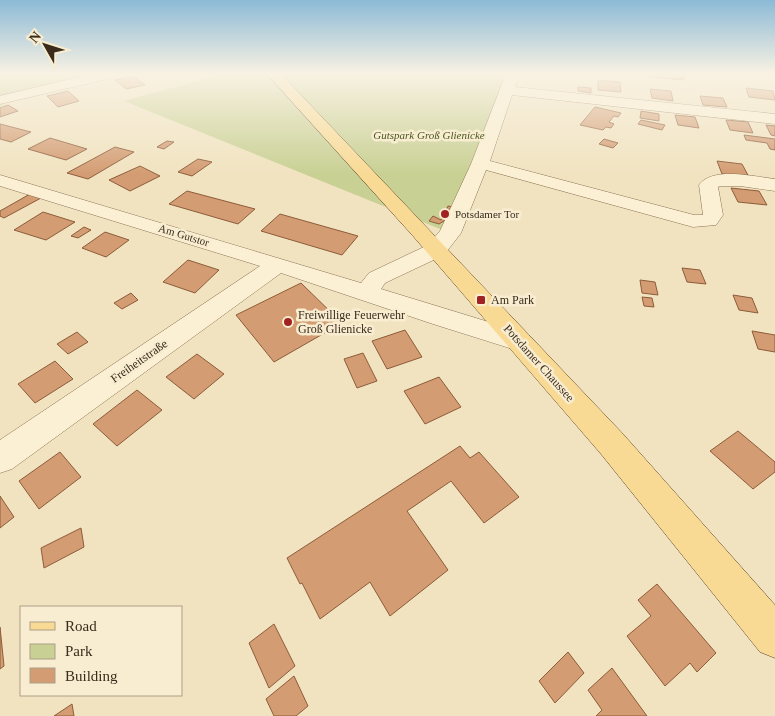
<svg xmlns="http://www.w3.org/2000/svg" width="775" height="716" font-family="'Times New Roman',serif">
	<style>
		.green { fill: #c8d093 }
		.building { fill: #d39c72; stroke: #8d5c3a }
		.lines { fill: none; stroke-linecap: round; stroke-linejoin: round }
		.minor-casing { stroke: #8c7356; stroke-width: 1 }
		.major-casing { stroke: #59412b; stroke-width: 1 }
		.minor { fill: #fbf0d3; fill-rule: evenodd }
		.major { fill: #f8da94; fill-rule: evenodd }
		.poi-dot { fill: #a02221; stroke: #f8edd0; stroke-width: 2 }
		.labels { text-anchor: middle; stroke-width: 5; stroke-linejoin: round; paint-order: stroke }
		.far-park-label { font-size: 11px; font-style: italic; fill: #495821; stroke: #f8edd0 }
		.far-poi-label { font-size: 11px; fill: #3a2b1c; stroke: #f8edd0; text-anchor: start }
		.far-street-label { font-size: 11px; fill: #3a2b1c; stroke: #f8edd0 }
		.poi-label { font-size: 12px; fill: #3a2b1c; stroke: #f8edd0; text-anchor: start }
		.street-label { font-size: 12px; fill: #3a2b1c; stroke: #f8edd0 }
	</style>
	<rect width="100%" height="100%" fill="#f1e3c0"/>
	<g class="green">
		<path d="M0 74H108L17 95 0 107Z"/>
		<path d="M223 74H513L470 211 460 209 450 233 124 101Z"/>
	</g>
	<g class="building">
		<path d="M648 74 683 75 684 80 649 77Z"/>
		<path d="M133 76 145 85 126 89 115 80Z"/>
		<path d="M598 80 620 82 621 92 598 90Z"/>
		<path d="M578 87 591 88V93L578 91Z"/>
		<path d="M746 88 773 91 775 100 749 97Z"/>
		<path d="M650 89 671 91 673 101 652 98Z"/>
		<path d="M68 91 79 101 58 107 47 96Z"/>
		<path d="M700 96 723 98 727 107 703 105Z"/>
		<path d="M8 105 18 111 0 117V108Z"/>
		<path d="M595 107 621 113 618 117 614 116 609 122 614 124 611 128 606 127 603 130 580 125Z"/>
		<path d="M641 111 659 114V121L640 118Z"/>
		<path d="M675 115 695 117 699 128 678 125Z"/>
		<path d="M641 120 665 125 662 130 638 124Z"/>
		<path d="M726 120 748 122 753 133 730 130Z"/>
		<path d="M0 124 31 132 11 142 0 139Z"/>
		<path d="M766 125 775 126V136L771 135Z"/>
		<path d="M744 135 775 139V150L770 149 767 143 746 140Z"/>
		<path d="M50 138 87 149 66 160 28 149Z"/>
		<path d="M604 139 618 143 613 148 599 144Z"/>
		<path d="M167 141 174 142 164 149 157 147Z"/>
		<path d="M115 147 134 152 88 179 67 173Z"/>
		<path d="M198 159 212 162 192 176 178 172Z"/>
		<path d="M717 161 742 164 749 177 722 174Z"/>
		<path d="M140 166 160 176 130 191 109 180Z"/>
		<path d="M731 188 759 191 767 205 738 202Z"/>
		<path d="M187 191 255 209 238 224 169 204Z"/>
		<path d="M30 194 41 198 4 218 0 216V211Z"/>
		<path d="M448 206 470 211 469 213 449 209 444 221 439 224 429 221 433 216 441 220Z"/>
		<path d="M43 212 75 222 46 240 14 230Z"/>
		<path d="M280 214 358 236 342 255 261 231Z"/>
		<path d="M84 227 91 230 78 238 71 236Z"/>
		<path d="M105 232 129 240 106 257 82 248Z"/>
		<path d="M188 260 219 270 195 293 163 282Z"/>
		<path d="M682 268 700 270 706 284 687 282Z"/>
		<path d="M640 280 655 282 658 295 642 293Z"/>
		<path d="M301 283 342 323 274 362 236 315Z"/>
		<path d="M131 293 138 300 122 309 114 303Z"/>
		<path d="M733 295 752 298 758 313 739 310Z"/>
		<path d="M642 297 652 298 654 307 644 306Z"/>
		<path d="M405 330 422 357 387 369 372 341Z"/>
		<path d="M752 331 775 335V352L758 349Z"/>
		<path d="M77 332 88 342 68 354 57 344Z"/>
		<path d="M363 353 377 381 357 388 344 359Z"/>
		<path d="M197 354 224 374 194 399 166 377Z"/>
		<path d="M55 361 73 379 35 403 18 384Z"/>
		<path d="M439 377 461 407 425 424 404 391Z"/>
		<path d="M137 390 162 410 117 446 93 424Z"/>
		<path d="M738 431 775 462V472L753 489 710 451Z"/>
		<path d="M460 446 470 458 479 452 519 497 484 523 451 481 407 511 448 570 390 616 370 582 320 619 302 583 300 584 287 558Z"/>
		<path d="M60 452 81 477 39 509 19 481Z"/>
		<path d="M0 496 14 517 0 528Z"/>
		<path d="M81 528 84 547 44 568 41 548Z"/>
		<path d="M657 584 716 653 697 672 690 663 665 686 627 636 651 616 638 600Z"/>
		<path d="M274 624 295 666 269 688 249 643Z"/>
		<path d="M0 627 4 666 0 669Z"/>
		<path d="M568 652 584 673 555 703 539 681Z"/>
		<path d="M612 668 647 716H596L602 710 588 690Z"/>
		<path d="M294 676 308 706 296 716H274L266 699Z"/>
		<path d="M72 704 74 716H54Z"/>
	</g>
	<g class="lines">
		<defs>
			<g id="minor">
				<path d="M92 74H117L116 77 0 104V96Z"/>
				<path d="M506 74H519L515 87 775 114V124L512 95 490 161 694 215H703L699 185C712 166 756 177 775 179V191L740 186H720L718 187 723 215 716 225 693 227 486 170 461 233 444 255 385 283 381 289 528 334 532 341 528 348 519 351 433 324 281 273 12 469 0 473V440L260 266 0 186V175L361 283 369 273 428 245 440 231 471 164Z"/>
			</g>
			<path id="major" d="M267 74H281L623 434 775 605V658L760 652 601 454 413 236Z"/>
		</defs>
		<use href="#minor" class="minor-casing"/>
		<use href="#major" class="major-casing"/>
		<use href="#minor" class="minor"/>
		<use href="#major" class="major"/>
	</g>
	<linearGradient id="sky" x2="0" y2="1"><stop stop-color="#8cbad6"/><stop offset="0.42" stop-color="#f9f2e3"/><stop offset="1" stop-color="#f9f2e3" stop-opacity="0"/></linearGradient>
	<rect width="775" height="175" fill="url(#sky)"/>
	<g class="poi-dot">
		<circle cx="445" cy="214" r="5"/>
		<rect x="476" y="295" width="10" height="10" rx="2.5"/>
		<circle cx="288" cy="322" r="5"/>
	</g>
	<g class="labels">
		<g class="far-park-label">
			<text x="429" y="139">Gutspark Groß Glienicke</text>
		</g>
		<g class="far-poi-label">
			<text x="455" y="218">Potsdamer Tor</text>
		</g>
		<g class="far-street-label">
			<text transform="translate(184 235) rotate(17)" y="4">Am Gutstor</text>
		</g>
		<g class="poi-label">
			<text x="491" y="304">Am Park</text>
			<text x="298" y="319">Freiwillige Feuerwehr<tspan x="298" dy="14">Groß Glienicke</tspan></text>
		</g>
		<g class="street-label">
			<text transform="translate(139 361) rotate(-35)" y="4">Freiheitstraße</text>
			<text transform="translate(539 363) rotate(48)" y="4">Potsdamer Chaussee</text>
		</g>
	</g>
	<rect x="20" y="606" width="162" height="90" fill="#f8edd0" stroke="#ac9f88"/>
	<rect x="30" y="622" width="25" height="8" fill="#f8da94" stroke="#ac9f88"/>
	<text x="65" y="631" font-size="15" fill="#3a2b1c">Road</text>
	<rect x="30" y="644" width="25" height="15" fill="#c8d093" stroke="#ac9f88"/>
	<text x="65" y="656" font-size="15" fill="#3a2b1c">Park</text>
	<rect x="30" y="668" width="25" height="15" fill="#d39c72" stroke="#ac9f88"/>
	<text x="65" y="681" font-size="15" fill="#3a2b1c">Building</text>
	<g transform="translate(45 45) rotate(309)" stroke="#f8edd0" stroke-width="4" paint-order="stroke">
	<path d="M0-4L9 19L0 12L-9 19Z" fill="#3a2b1c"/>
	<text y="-8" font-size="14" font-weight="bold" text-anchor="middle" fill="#3a2b1c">N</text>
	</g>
</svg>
